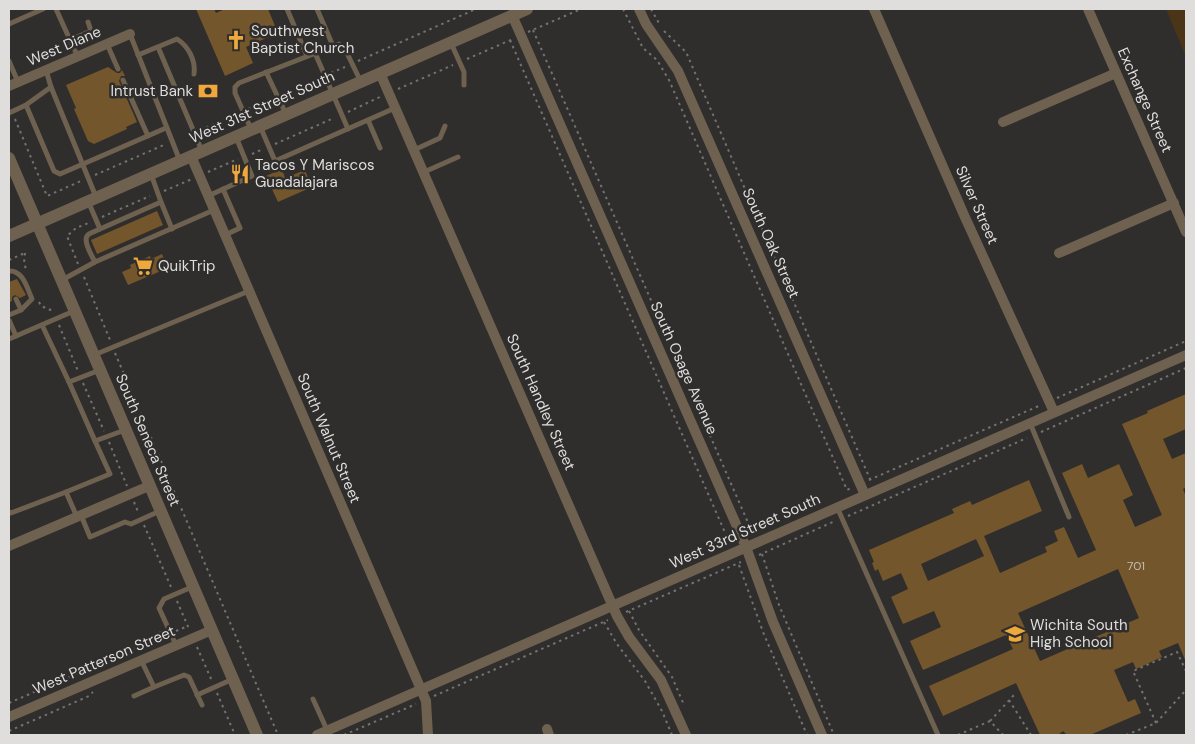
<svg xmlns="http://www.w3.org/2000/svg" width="1195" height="744" font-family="'DM Sans',sans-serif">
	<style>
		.green { fill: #4a3518 }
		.building { fill: #74562c; fill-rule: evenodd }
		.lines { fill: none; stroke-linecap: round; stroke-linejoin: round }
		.path { stroke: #747270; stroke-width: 2; stroke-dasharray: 2.5 4; stroke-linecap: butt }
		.service { stroke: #6e614f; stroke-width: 5 }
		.minor { stroke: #6e614f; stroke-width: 10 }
		.tertiary { stroke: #6e614f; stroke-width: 12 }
		.labels { text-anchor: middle; stroke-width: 5; stroke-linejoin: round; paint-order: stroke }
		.number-label { font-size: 12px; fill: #c4bcb1 }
		.poi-label { font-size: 15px; fill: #dfdedd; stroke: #302e2c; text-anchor: start }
		.street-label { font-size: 15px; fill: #dfdedd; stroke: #302e2c }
	</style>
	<rect width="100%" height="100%" fill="#302e2c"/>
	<path class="green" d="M1166 9H1186V57Z"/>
	<g class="building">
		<path d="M196 9H214L216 13 225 9H268L278 33 246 47 253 63 225 76Z"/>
		<path d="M108 67 117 73H120L122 70 125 76H121L119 81 137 122 126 127 127 129 94 144 88 141 74 109 76 108 66 85Z"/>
		<path d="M282 169 285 178 305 170 312 187 278 202 266 176Z"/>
		<path d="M157 211 163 225 97 254 91 240Z"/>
		<path d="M162 254 168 268 128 285 122 272 131 268 130 265 150 256 151 259Z"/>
		<path d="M17 279 26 295 20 298 15 295 12 297V301L9 303V282Z"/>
		<path d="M1186 394V429L1163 439 1172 459 1186 453V487L1183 489 1186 497V662L1178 643 1159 651 1162 657 1136 669 1133 662 1114 670 1128 702 1135 699 1141 713 1090 735H1067L1063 731 1058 735H1040L1016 683 943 716 929 686 1013 649 1006 635 923 670 910 641 941 627 934 611 903 624 891 597 908 589 901 573 883 581 878 569 875 571 872 563 874 562 869 550 954 513 952 509 970 501 972 505 1029 480 1042 511 984 536 1000 573 1047 552 1045 547 1058 541 1054 531 1064 527 1078 558 1096 550 1062 473 1082 464 1088 478 1119 464 1133 495 1123 500 1135 527 1162 515 1122 424 1148 413 1147 411ZM976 539 984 556 928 581 921 564ZM1118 569 1139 618 1040 661 1018 613Z"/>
	</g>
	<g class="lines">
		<g class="path">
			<path d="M623 9 643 48 657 60 669 80 847 490 851 488"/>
			<path d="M651 9 660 25"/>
			<path d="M533 30 753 534"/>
			<path d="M664 31 686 52 870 479"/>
			<path d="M528 32 581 9"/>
			<path d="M510 40 730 544"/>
			<path d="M467 59 513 39"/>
			<path d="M358 61 476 9"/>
			<path d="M331 73 345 67"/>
			<path d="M398 89 453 65"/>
			<path d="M283 94 317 79"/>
			<path d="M248 109 272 99"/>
			<path d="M348 112 380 97"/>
			<path d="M15 119 47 196 81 181"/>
			<path d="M200 130 237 114"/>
			<path d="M275 144 334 118"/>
			<path d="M252 154 263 149"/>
			<path d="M208 172 238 159"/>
			<path d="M95 175 166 144"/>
			<path d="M164 191 192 179"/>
			<path d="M102 217 150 196"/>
			<path d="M25 253 24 263 27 272"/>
			<path d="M9 260 25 253"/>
			<path d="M78 264 67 236 76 228 91 222"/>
			<path d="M84 277 110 340"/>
			<path d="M39 302 41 306 53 311"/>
			<path d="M59 325 78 371"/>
			<path d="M115 353 278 735"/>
			<path d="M83 383 104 431"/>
			<path d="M1057 398 1186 341"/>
			<path d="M1041 432 1186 368"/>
			<path d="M109 442 127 486"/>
			<path d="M869 480 1041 405"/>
			<path d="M134 502 139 514"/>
			<path d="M848 516 1027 438"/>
			<path d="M144 525 171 587"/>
			<path d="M762 554 779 605 834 735"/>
			<path d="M759 555 835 521"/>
			<path d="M739 565 763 632 807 735"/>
			<path d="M177 601 189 629"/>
			<path d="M629 611 639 630 672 677 684 705"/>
			<path d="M626 612 741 562"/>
			<path d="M604 622 617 644 645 681 662 711 672 735"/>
			<path d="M176 631 188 626"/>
			<path d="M197 647 212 681"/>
			<path d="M217 693 235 735"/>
			<path d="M434 696 608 620"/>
			<path d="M1009 700 1031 735"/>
			<path d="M9 703 140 646"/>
			<path d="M990 721 1014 695"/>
			<path d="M1156 723 1133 671 1177 652 1186 671"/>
			<path d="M9 731 89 696 93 692"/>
			<path d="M344 735 416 704"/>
			<path d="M958 735 990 721 1003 735"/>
			<path d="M1126 735 1156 723 1186 690"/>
		</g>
		<g class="service">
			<path d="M56 9 70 40"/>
			<path d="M287 9 307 56"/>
			<path d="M317 9 333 46"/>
			<path d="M9 24 43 9"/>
			<path d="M130 34 180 161"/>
			<path d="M451 43 464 72V85"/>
			<path d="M107 44 118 69"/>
			<path d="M158 47 177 92 187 88"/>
			<path d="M315 53 348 129"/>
			<path d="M138 55 177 39C188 46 196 60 194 74"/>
			<path d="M78 57 70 40 91 31 88 22"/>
			<path d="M9 61 18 82"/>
			<path d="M46 70 51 87 96 197"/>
			<path d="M266 72 286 114"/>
			<path d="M123 80 148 136"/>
			<path d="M177 92 202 151"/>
			<path d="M26 105 54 171 60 174 166 128"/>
			<path d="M9 113 26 105 51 87"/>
			<path d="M368 120 380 148"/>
			<path d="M260 126 275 161 395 108"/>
			<path d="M251 129 235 93V87L239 83 339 44 345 49 361 82"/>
			<path d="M414 150 440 138 445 126"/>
			<path d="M424 172 458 157"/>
			<path d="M223 189 240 228 225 235"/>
			<path d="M208 196 252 176 236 137"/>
			<path d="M88 201 100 229 161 202 151 174"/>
			<path d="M161 202 172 229"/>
			<path d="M95 262C92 256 82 240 88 235 91 232 97 231 100 229"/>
			<path d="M9 271C23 270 27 288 32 299L21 310 9 315"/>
			<path d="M62 280 95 262 214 210"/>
			<path d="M16 299 21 310"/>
			<path d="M9 320 16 336"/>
			<path d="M42 325 69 382"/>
			<path d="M9 339 74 311"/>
			<path d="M94 355 249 291"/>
			<path d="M100 370 69 382 95 441 125 430"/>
			<path d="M1030 423 1069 517"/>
			<path d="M837 507 938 735"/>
			<path d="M9 512 11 513 66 492"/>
			<path d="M81 515 90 537 125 522 131 524 160 511"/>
			<path d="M77 517 66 492 110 474 95 441"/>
			<path d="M145 641 169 630"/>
			<path d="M176 645 159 608 164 599 192 587"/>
			<path d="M141 660 154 687 184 675 189 677 202 705"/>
			<path d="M197 695 233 679"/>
			<path d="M134 696 154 687"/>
			<path d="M313 699 327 730"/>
		</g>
		<g class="minor">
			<path d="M639 9 646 24 678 71 865 495"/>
			<path d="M874 9 964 215 1054 412"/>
			<path d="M1088 9 1186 232"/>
			<path d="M512 15 746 547 773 622 822 735"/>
			<path d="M380 73 617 616 629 637 661 680 686 735"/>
			<path d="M9 86 130 34"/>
			<path d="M1003 122 1116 73"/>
			<path d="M191 156 426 701 428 735"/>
			<path d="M1059 253 1174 203"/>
			<path d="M9 546 149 486"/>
			<path d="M9 717 212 630"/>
			<path d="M547 729 549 735"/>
			<path d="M317 735 1186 355"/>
		</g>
		<g class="tertiary">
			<path d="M9 158 257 735"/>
			<path d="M9 236 527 9"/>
		</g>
	</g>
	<defs>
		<symbol id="church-bare" viewBox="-9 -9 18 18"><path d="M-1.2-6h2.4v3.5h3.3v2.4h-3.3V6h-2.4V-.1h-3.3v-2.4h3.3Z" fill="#eea83c" stroke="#302e2c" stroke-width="2.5" paint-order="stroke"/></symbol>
		<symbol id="bank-bare" viewBox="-9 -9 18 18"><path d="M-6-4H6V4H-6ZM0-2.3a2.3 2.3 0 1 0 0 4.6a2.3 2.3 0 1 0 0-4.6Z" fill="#eea83c" stroke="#302e2c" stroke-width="2.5" paint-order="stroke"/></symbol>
		<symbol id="restaurant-bare" viewBox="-9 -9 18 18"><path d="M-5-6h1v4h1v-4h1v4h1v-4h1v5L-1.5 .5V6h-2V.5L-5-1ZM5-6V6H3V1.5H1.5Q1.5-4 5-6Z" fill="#eea83c" stroke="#302e2c" stroke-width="2.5" paint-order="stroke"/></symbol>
		<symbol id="supermarket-bare" viewBox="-9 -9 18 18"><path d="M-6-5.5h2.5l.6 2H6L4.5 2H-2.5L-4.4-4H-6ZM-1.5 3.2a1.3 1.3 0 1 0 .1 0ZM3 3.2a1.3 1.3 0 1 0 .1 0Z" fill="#eea83c" stroke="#302e2c" stroke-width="2.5" paint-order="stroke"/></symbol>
		<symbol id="school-bare" viewBox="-9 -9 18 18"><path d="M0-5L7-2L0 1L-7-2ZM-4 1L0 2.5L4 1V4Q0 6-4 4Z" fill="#eea83c" stroke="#302e2c" stroke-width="2.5" paint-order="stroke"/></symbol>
	</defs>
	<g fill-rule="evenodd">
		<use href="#church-bare" x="222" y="26" width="28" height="28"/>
		<use href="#bank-bare" x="194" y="77" width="28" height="28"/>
		<use href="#restaurant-bare" x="226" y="160" width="28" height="28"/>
		<use href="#supermarket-bare" x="129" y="252" width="28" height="28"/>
		<use href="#school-bare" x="1001" y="620" width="28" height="28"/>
	</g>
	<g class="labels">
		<g class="number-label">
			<text x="1136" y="570">701</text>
		</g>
		<g class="poi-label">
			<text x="251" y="36">Southwest<tspan x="251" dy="17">Baptist Church</tspan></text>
			<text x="193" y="96" text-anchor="end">Intrust Bank</text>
			<text x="255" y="170">Tacos Y Mariscos<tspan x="255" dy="17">Guadalajara</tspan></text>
			<text x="158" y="271">QuikTrip</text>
			<text x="1030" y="630">Wichita South<tspan x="1030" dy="17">High School</tspan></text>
		</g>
		<g class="street-label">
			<text transform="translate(64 46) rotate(-23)" y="5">West Diane</text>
			<text transform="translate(1145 100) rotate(66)" y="5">Exchange Street</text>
			<text transform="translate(262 107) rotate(-24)" y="5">West 31st Street South</text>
			<text transform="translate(977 205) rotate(66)" y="5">Silver Street</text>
			<text transform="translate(771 243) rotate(66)" y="5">South Oak Street</text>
			<text transform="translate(684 368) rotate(66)" y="5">South Osage Avenue</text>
			<text transform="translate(541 402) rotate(66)" y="5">South Handley Street</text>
			<text transform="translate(329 438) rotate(67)" y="5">South Walnut Street</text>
			<text transform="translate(148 440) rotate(67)" y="5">South Seneca Street</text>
			<text transform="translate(745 531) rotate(-24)" y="5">West 33rd Street South</text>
			<text transform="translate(104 660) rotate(-23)" y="5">West Patterson Street</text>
		</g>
	</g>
	<rect width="1195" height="744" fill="none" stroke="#dfdedd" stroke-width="20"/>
</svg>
